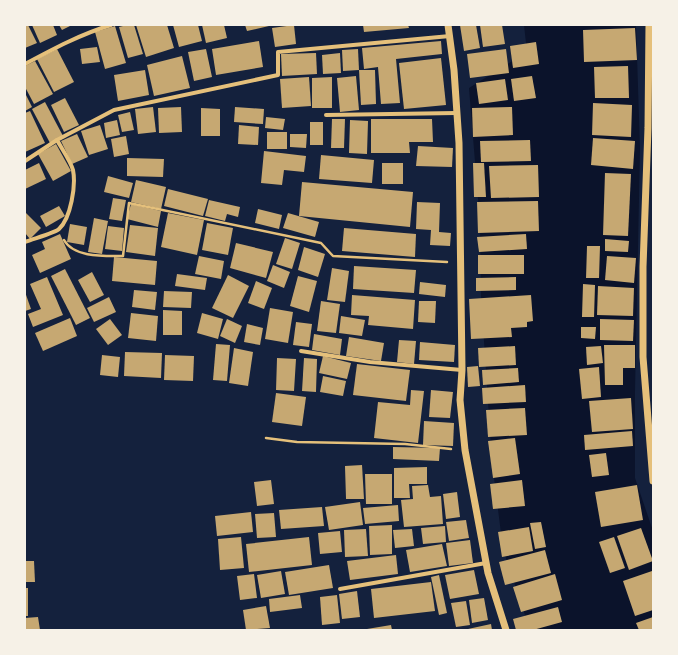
<svg xmlns="http://www.w3.org/2000/svg" width="678" height="655" font-family="'IBM Plex Sans',sans-serif">
	<style>
		.water { fill: #0b132b }
		.building { fill: #c6a872 }
		.lines { fill: none; stroke-linecap: round; stroke-linejoin: round }
		.path { stroke: #e5c07b; stroke-width: 2.5 }
		.minor { stroke: #e5c07b; stroke-width: 4 }
		.tertiary { stroke: #e5c07b; stroke-width: 7 }
	</style>
	<rect width="100%" height="100%" fill="#14213d"/>
	<path class="water" d="M524 25H636L640 149 635 391V478L653 531V630H530L503 549 492 462 481 296 480 223 469 88 527 52Z"/>
	<g class="building">
		<path d="M25 25H28L37 43 25 48Z"/>
		<path d="M32 25H53L57 35 40 43Z"/>
		<path d="M59 25H72L62 30Z"/>
		<path d="M127 25H134L143 54 128 58 119 27Z"/>
		<path d="M136 25H167L174 48 146 57Z"/>
		<path d="M173 25H198L202 41 179 47Z"/>
		<path d="M202 25H224L227 38 206 43Z"/>
		<path d="M245 25H269V26L247 31Z"/>
		<path d="M294 25 296 44 275 47 272 28Z"/>
		<path d="M363 25H408L409 28 364 32Z"/>
		<path d="M460 25H476L480 48 464 51Z"/>
		<path d="M480 25H502L505 44 483 47Z"/>
		<path d="M115 26 126 63 105 69 95 32Z"/>
		<path d="M635 28 637 60 584 62 583 30Z"/>
		<path d="M259 41 263 67 216 75 212 49Z"/>
		<path d="M441 41 442 54 396 59 400 103 381 104 378 67 364 69 362 48Z"/>
		<path d="M536 42 539 64 513 68 510 46Z"/>
		<path d="M97 47 100 62 82 64 80 49Z"/>
		<path d="M57 49 74 82 54 92 37 59Z"/>
		<path d="M206 49 212 77 194 81 188 52Z"/>
		<path d="M358 49 359 70 343 71 342 50Z"/>
		<path d="M506 49 509 73 470 78 467 54Z"/>
		<path d="M316 53 317 74 282 76 281 54Z"/>
		<path d="M340 53 341 73 323 74 322 55Z"/>
		<path d="M182 56 190 88 154 96 147 65Z"/>
		<path d="M441 58 446 105 404 109 399 63Z"/>
		<path d="M35 61 53 94 34 104 25 87V66Z"/>
		<path d="M628 66 629 98H595L594 67Z"/>
		<path d="M145 70 149 95 118 101 114 75Z"/>
		<path d="M359 70H375L376 104 361 105Z"/>
		<path d="M356 76 359 110 340 112 337 78Z"/>
		<path d="M532 76 536 98 514 101 511 79Z"/>
		<path d="M309 77 311 106 282 108 280 79Z"/>
		<path d="M332 77V108H312V78Z"/>
		<path d="M505 79 508 100 479 104 476 83Z"/>
		<path d="M25 93 32 107 25 111Z"/>
		<path d="M65 98 79 125 64 132 51 105Z"/>
		<path d="M45 102 63 136 50 143 32 109Z"/>
		<path d="M593 103 632 105 631 137 592 135Z"/>
		<path d="M153 107 156 132 138 134 135 109Z"/>
		<path d="M181 107 182 132 159 133 158 108Z"/>
		<path d="M235 107 264 109 263 124 234 122Z"/>
		<path d="M512 107 513 135 473 137 472 108Z"/>
		<path d="M201 108 220 109V136H201Z"/>
		<path d="M30 111 45 143 25 152V113Z"/>
		<path d="M130 112 134 130 122 132 118 115Z"/>
		<path d="M266 117 285 119 283 130 265 128Z"/>
		<path d="M332 119H345L344 148H331Z"/>
		<path d="M371 119H432L433 142H409L410 153H371Z"/>
		<path d="M117 120 120 135 106 138 104 123Z"/>
		<path d="M350 120 368 121 367 154 349 153Z"/>
		<rect x="310" y="122" width="13" height="23"/>
		<path d="M100 125 108 149 89 155 81 131Z"/>
		<path d="M239 125 259 127 258 145 238 144Z"/>
		<rect x="267" y="132" width="20" height="17"/>
		<path d="M77 134 88 157 72 164 61 141Z"/>
		<path d="M290 134H307L306 148 290 147Z"/>
		<path d="M126 136 129 154 114 157 111 139Z"/>
		<path d="M593 138 635 141 633 169 591 165Z"/>
		<path d="M530 140 531 161 481 162 480 141Z"/>
		<path d="M56 144 71 171 53 181 38 154Z"/>
		<path d="M418 146 453 148 452 167 416 166Z"/>
		<path d="M264 151 306 156 304 172 284 170 282 185 261 183Z"/>
		<path d="M321 155 374 160 372 183 319 179Z"/>
		<path d="M127 158 164 159 163 177 127 176Z"/>
		<path d="M39 163 46 179 25 189V170Z"/>
		<rect x="382" y="163" width="21" height="21"/>
		<path d="M473 163H484L486 197H474Z"/>
		<path d="M538 165 539 197 491 198 489 166Z"/>
		<path d="M605 173 631 174 628 236 603 235Z"/>
		<path d="M108 176 133 183 129 198 104 192Z"/>
		<path d="M136 180 166 187 161 209 131 202Z"/>
		<path d="M302 182 413 192 410 227 299 216Z"/>
		<path d="M168 189 208 199 203 216 164 206Z"/>
		<path d="M113 198 126 200 122 221 109 219Z"/>
		<path d="M209 200 240 207 238 217 227 214 225 221 205 216Z"/>
		<path d="M538 201 539 231 478 233 477 202Z"/>
		<path d="M417 202 440 203 439 232 451 233 450 246 430 245 431 230 416 229Z"/>
		<path d="M131 204 161 211 158 227 127 219Z"/>
		<path d="M59 206 65 216 46 227 40 216Z"/>
		<path d="M258 209 282 215 279 229 255 223Z"/>
		<path d="M25 212 41 228 30 239 25 233Z"/>
		<path d="M168 213 204 220 197 255 161 247Z"/>
		<path d="M288 213 319 222 315 237 283 228Z"/>
		<path d="M94 218 108 221 102 254 88 252Z"/>
		<path d="M207 223 233 228 228 255 202 250Z"/>
		<path d="M70 224 87 227 84 245 67 242Z"/>
		<path d="M130 225 158 228 155 256 126 252Z"/>
		<path d="M108 226 124 228 122 251 105 249Z"/>
		<path d="M344 228 416 234 415 257 342 251Z"/>
		<path d="M60 234 71 259 40 273 32 255 45 249 42 242Z"/>
		<path d="M526 234 527 249 479 252 477 237Z"/>
		<path d="M285 238 300 243 292 269 276 264Z"/>
		<path d="M605 239 629 241 628 252 605 251Z"/>
		<path d="M236 243 273 252 266 278 230 268Z"/>
		<path d="M587 246H600L599 278H586Z"/>
		<path d="M304 247 325 254 318 277 298 270Z"/>
		<rect x="478" y="255" width="46" height="19"/>
		<path d="M199 256 224 261 221 279 195 274Z"/>
		<path d="M607 256 636 258 634 283 605 280Z"/>
		<path d="M114 257 157 261 155 285 112 281Z"/>
		<path d="M273 265 290 272 284 288 267 281Z"/>
		<path d="M354 266 416 270 414 293 353 289Z"/>
		<path d="M332 268 349 271 345 302 327 300Z"/>
		<path d="M65 269 90 318 76 325 51 276Z"/>
		<path d="M92 272 104 295 90 302 78 280Z"/>
		<path d="M177 274 207 278 205 290 175 286Z"/>
		<path d="M228 275 249 286 233 318 212 308Z"/>
		<path d="M298 276 317 281 309 312 290 306Z"/>
		<path d="M47 277 63 315 33 327 28 314 41 309 30 284Z"/>
		<path d="M516 277V290L476 291V278Z"/>
		<path d="M256 281 272 288 264 309 248 303Z"/>
		<path d="M420 282 446 285 445 297 419 294Z"/>
		<path d="M583 284 595 285 594 317H582Z"/>
		<path d="M598 286 634 288 633 316 597 315Z"/>
		<path d="M134 290 157 292 155 310 132 307Z"/>
		<path d="M164 291 192 292 191 308 163 307Z"/>
		<path d="M25 292 31 309 25 311Z"/>
		<path d="M352 295 415 300 413 329 368 325 369 316 351 315Z"/>
		<path d="M531 295 533 321 527 322V327L511 328 512 337 471 339 469 299Z"/>
		<path d="M109 297 116 312 94 322 87 308Z"/>
		<path d="M321 301 340 304 336 333 317 331Z"/>
		<path d="M419 301H436L435 323 418 322Z"/>
		<path d="M270 308 293 312 288 343 265 339Z"/>
		<path d="M163 310 182 311V335H163Z"/>
		<path d="M131 313 158 316 156 341 128 338Z"/>
		<path d="M202 313 223 319 218 339 197 333Z"/>
		<path d="M341 316 365 320 362 336 339 333Z"/>
		<path d="M70 318 77 336 43 351 35 333Z"/>
		<path d="M110 319 122 335 108 345 96 329Z"/>
		<path d="M227 319 242 326 235 343 220 336Z"/>
		<path d="M600 319 634 320 633 341 600 340Z"/>
		<path d="M296 322 312 324 309 347 293 345Z"/>
		<path d="M247 324 263 328 260 345 244 342Z"/>
		<path d="M581 327H596L595 339 581 338Z"/>
		<path d="M314 334 342 339 340 355 312 350Z"/>
		<path d="M349 337 384 343 381 361 346 356Z"/>
		<path d="M399 340 416 341 414 364 397 362Z"/>
		<path d="M420 342 455 345 454 362 419 360Z"/>
		<path d="M216 344 230 345 227 381 213 380Z"/>
		<path d="M604 345H635V368H623V385H605Z"/>
		<path d="M515 346 516 365 479 367 478 348Z"/>
		<path d="M601 346 603 363 587 365 586 347Z"/>
		<path d="M234 348 253 352 248 386 229 383Z"/>
		<path d="M125 352 162 353 161 378 124 376Z"/>
		<path d="M102 355 120 357 118 377 100 375Z"/>
		<path d="M165 355 194 356 193 381 164 380Z"/>
		<path d="M323 356 351 363 347 379 319 373Z"/>
		<path d="M277 358 296 359 294 391 276 390Z"/>
		<path d="M304 358 317 359 316 392 302 391Z"/>
		<path d="M357 364 410 370 406 401 353 395Z"/>
		<path d="M478 366 480 386 468 387 467 367Z"/>
		<path d="M599 367 601 397 582 399 579 369Z"/>
		<path d="M518 368 519 382 483 385 482 370Z"/>
		<path d="M323 376 346 381 343 396 320 392Z"/>
		<path d="M525 385 526 402 483 404 482 388Z"/>
		<path d="M411 390 424 391 418 443 374 438 378 402 410 405Z"/>
		<path d="M431 390 453 392 450 418 429 417Z"/>
		<path d="M276 393 306 397 302 426 272 422Z"/>
		<path d="M631 398 633 429 592 432 589 401Z"/>
		<path d="M525 408 527 435 488 437 486 410Z"/>
		<path d="M424 421 454 423 453 446 423 445Z"/>
		<path d="M632 431 633 446 585 450 584 435Z"/>
		<path d="M515 438 520 474 493 478 488 441Z"/>
		<path d="M393 447 440 448 439 461 393 459Z"/>
		<path d="M606 453 609 475 592 477 589 455Z"/>
		<path d="M362 465 364 499H346L345 466Z"/>
		<path d="M427 467V484H409L410 498H394V468Z"/>
		<path d="M365 474H392V504H366Z"/>
		<path d="M271 480 274 504 257 506 254 482Z"/>
		<path d="M522 480 525 506 493 509 490 484Z"/>
		<path d="M428 485 430 497 441 496 443 524 404 527 401 500 413 499 412 486Z"/>
		<path d="M637 485 643 520 601 527 595 492Z"/>
		<path d="M457 492 460 517 446 519 443 494Z"/>
		<path d="M360 502 363 525 329 530 325 507Z"/>
		<path d="M398 505 399 521 365 524 363 508Z"/>
		<path d="M322 507 324 526 281 529 279 510Z"/>
		<path d="M251 512 253 532 217 536 215 516Z"/>
		<path d="M274 513 276 537 257 538 255 514Z"/>
		<path d="M466 520 469 538 449 541 446 522Z"/>
		<path d="M541 522 546 547 535 549 530 523Z"/>
		<path d="M392 525V554L370 555 369 526Z"/>
		<path d="M445 526 446 542 423 544 421 528Z"/>
		<path d="M529 527 533 551 502 557 498 532Z"/>
		<path d="M641 528 653 561 629 570 617 536Z"/>
		<path d="M366 529 368 556 345 557 344 530Z"/>
		<path d="M412 529 414 546 395 548 393 530Z"/>
		<path d="M340 531 342 552 320 554 318 533Z"/>
		<path d="M241 537 244 568 220 570 218 539Z"/>
		<path d="M309 537 312 565 249 572 246 544Z"/>
		<path d="M614 537 625 568 610 573 599 542Z"/>
		<path d="M470 540 473 563 449 566 446 543Z"/>
		<path d="M442 544 447 566 410 572 406 550Z"/>
		<path d="M545 550 551 573 505 585 499 562Z"/>
		<path d="M396 555 398 574 350 580 347 561Z"/>
		<path d="M25 561H34L35 582H25Z"/>
		<path d="M329 565 333 588 289 595 285 572Z"/>
		<path d="M474 570 479 594 450 599 445 575Z"/>
		<path d="M281 571 285 594 261 598 257 575Z"/>
		<path d="M652 571 653 610 635 616 623 581Z"/>
		<path d="M254 574 257 598 240 600 237 576Z"/>
		<path d="M555 574 562 600 521 612 513 587Z"/>
		<path d="M439 575 447 613 439 615 431 577Z"/>
		<path d="M431 582 435 611 374 618 371 589Z"/>
		<rect x="25" y="588" width="3" height="28"/>
		<path d="M357 591 360 617 342 619 339 594Z"/>
		<path d="M300 595 302 608 270 612 269 599Z"/>
		<path d="M337 595 340 623 322 625 320 597Z"/>
		<path d="M484 598 488 620 472 623 469 600Z"/>
		<path d="M466 601 470 625 456 627 451 603Z"/>
		<path d="M266 606 270 628 246 630 243 610Z"/>
		<path d="M558 607 562 622 533 630H516L513 619Z"/>
		<path d="M38 617 40 630H25V618Z"/>
		<path d="M653 617V630H639L636 623Z"/>
		<path d="M491 624 492 630H468V629Z"/>
		<path d="M391 625 392 630H367V629Z"/>
	</g>
	<g class="lines">
		<g class="path">
			<path d="M64 240C74 258 105 256 123 256L129 203 321 243 333 256 447 262"/>
			<path d="M266 438 297 442 405 444 451 449"/>
		</g>
		<g class="minor">
			<path d="M25 64C53 49 81 34 111 25"/>
			<path d="M326 115 456 113"/>
			<path d="M25 161 57 140"/>
			<path d="M25 242C32 239 55 233 59 229 71 218 76 185 73 170 71 162 62 149 57 140L114 110 278 75V52L450 36"/>
			<path d="M301 351 370 362 462 370"/>
			<path d="M340 589 486 563"/>
		</g>
		<g class="tertiary">
			<path d="M448 25 454 70 459 143 462 370 460 400 465 450 488 573 506 630"/>
			<path d="M649 25 648 128 643 267V357L653 481"/>
		</g>
	</g>
	<rect width="678" height="655" fill="none" stroke="#f6f1e7" stroke-width="52"/>
</svg>
